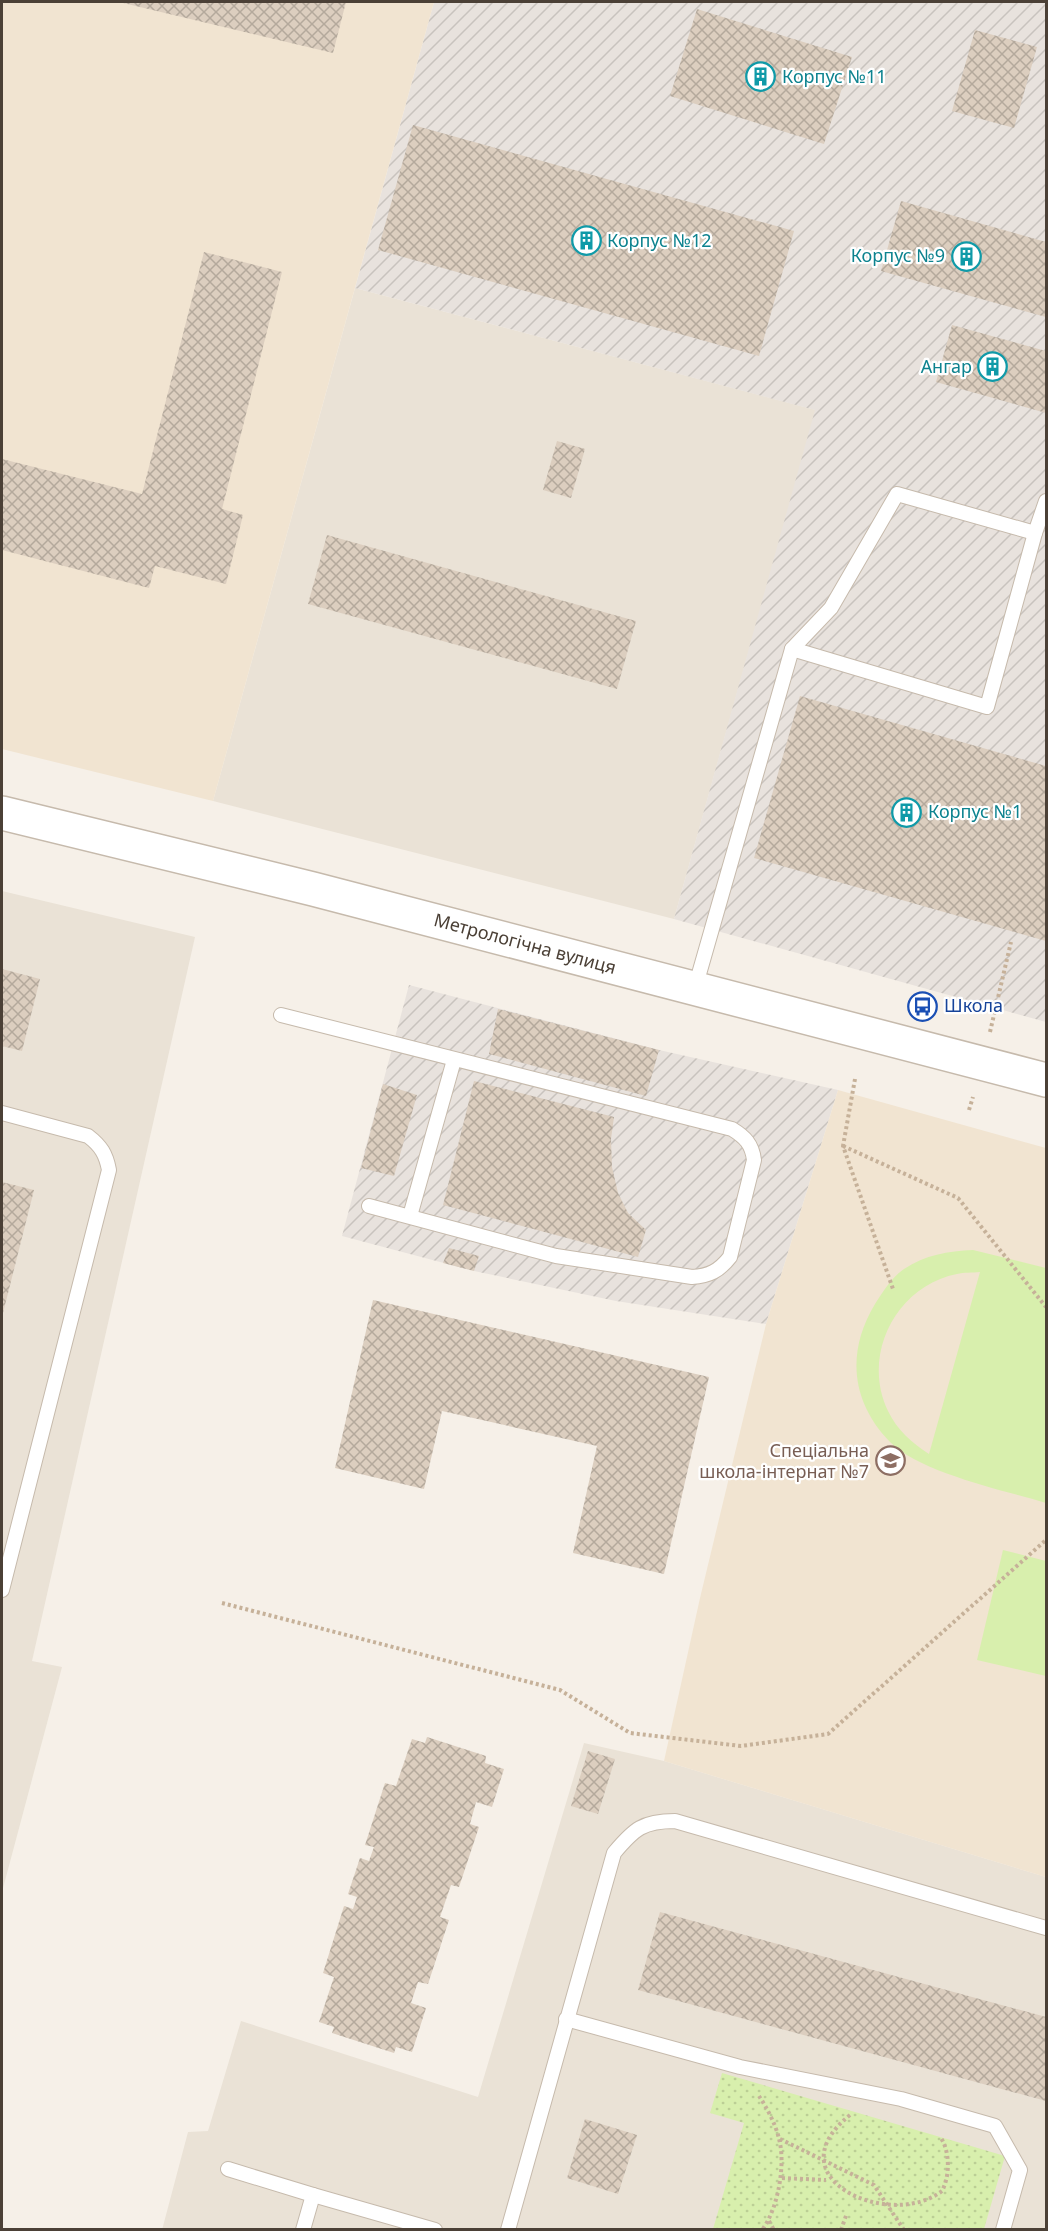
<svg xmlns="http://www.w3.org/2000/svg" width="1048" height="2231" font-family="'Noto Sans',sans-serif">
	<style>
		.residential { fill: #eae2d6 }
		.industrial { fill: url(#industrial-furrows) }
		.education { fill: #f1e4d1 }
		.grass { fill: url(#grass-dots) }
		.park { fill: #d8efad; fill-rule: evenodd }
		.building { fill: url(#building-cross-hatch) }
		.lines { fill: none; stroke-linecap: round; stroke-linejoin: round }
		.service-casing { stroke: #c6baac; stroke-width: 16 }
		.tertiary-casing { stroke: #c6baac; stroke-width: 36 }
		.path { stroke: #c6b199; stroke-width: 4; stroke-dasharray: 3 3; stroke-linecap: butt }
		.service { stroke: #fff; stroke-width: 14 }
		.tertiary { stroke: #fff; stroke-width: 33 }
		.labels { text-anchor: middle; stroke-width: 4.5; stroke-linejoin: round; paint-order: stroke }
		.culture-label { font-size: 18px; fill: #0d838f; stroke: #fff; text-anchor: start }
		.street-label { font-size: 18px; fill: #4b4036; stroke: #fff }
		.transit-label { font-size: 18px; fill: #164399; stroke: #fff; text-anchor: start }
		.education-label { font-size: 18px; fill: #785e54; stroke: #fff; text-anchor: end }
	</style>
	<defs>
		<pattern id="industrial-furrows" width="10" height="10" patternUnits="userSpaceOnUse" patternTransform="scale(1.5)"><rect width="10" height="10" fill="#e8e2dd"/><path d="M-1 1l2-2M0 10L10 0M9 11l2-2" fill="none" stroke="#c8c3be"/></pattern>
		<pattern id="grass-dots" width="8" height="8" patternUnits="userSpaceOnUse" patternTransform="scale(1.5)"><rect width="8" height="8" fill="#d8efad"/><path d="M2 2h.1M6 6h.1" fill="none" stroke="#bbce95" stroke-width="1.8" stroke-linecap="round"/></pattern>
		<pattern id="building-cross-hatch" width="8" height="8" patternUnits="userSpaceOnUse" patternTransform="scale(1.5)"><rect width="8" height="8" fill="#dccebf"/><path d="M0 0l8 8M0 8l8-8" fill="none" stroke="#b4a99c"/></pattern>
	</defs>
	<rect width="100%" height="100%" fill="#f6f0e8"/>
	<g class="residential">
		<path d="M355 288 816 410 674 919 213 801Z"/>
		<path d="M2 891 195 937 32 1661 62 1667 2 1892Z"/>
		<path d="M584 1743 664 1761 1046 1877V2229L162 2230 188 2132 208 2131 241 2021 478 2097Z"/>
	</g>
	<g class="industrial">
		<path d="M434 2H1046V1022L674 919 815 410 355 288Z"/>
		<path d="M409 985 659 1050 838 1090 766 1324 616 1301 474 1271 342 1236Z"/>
	</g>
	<g class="education">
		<path d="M2 2H434L213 801 2 749Z"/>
		<path d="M838 1090 1046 1148V1877L664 1761 700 1598 766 1324Z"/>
	</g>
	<path class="grass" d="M722 2073 1005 2156 984 2229H713L744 2123 710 2113Z"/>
	<g class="park">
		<path d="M973 1250 1046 1268V1503C1003 1490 921 1473 890 1442 851 1402 846 1352 875 1304 883 1292 891 1278 904 1269 925 1255 948 1251 973 1250ZM980 1272 929 1454C912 1443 897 1430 888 1411 861 1355 896 1286 957 1274 964 1272 972 1273 980 1272Z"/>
		<path d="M1003 1550 1046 1561V1676L977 1660Z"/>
	</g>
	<g class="building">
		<path d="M119 2H346L333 53Z"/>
		<path d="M697 9 852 57 824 144 670 96Z"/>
		<path d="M975 30 1037 47 1014 128 952 111Z"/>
		<path d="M413 125 794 231 759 356 378 250Z"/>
		<path d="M901 201 1046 242V317L881 271Z"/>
		<path d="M204 252 282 272 222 509 243 515 226 584 155 566 149 588 2 550V459L142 494Z"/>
		<path d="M952 325 1046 351V413L936 382Z"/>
		<path d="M557 441 585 449 571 498 543 490Z"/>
		<path d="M327 535 636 621 617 689 308 604Z"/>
		<path d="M800 696 1046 766V941L754 858Z"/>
		<path d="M2 969 40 979 22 1051 2 1046Z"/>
		<path d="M498 1009 659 1050 646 1096 489 1054Z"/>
		<path d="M474 1081 614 1117 611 1139 612 1167 618 1193 628 1213 646 1230 638 1257 443 1205Z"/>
		<path d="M383 1084 417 1095 394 1176 361 1168Z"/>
		<path d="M2 1182 34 1190 2 1317Z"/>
		<path d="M449 1248 479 1256 474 1271 443 1263Z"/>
		<path d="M373 1300 709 1377 664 1574 573 1553 597 1446 442 1411 424 1489 335 1468Z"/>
		<path d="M427 1737 486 1756 485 1763 504 1769 492 1807 476 1802 470 1824 479 1827 459 1887 451 1885 440 1917 449 1920 428 1984 418 1982 411 2003 426 2008 412 2052 396 2047 394 2053 332 2033 334 2027 319 2022 334 1977 323 1973 344 1906 353 1909 357 1897 348 1894 360 1858 369 1861 374 1847 365 1845 385 1783 396 1786 412 1739 425 1743Z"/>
		<path d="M588 1751 615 1759 598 1814 571 1806Z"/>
		<path d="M660 1912 1046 2017V2101L638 1990Z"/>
		<path d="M585 2119 637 2135 618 2194 567 2178Z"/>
	</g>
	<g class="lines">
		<defs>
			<g id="service">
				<path d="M792 649 987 707 1035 533"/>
				<path d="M695 988 792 649 831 608 897 494 1035 533 1046 501"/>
				<path d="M281 1015 732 1129C745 1137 752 1144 754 1160L730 1257C719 1271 709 1276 692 1277L556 1256 369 1206"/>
				<path d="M2 1113 88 1136C101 1146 106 1154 109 1170L2 1590"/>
				<path d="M410 1216 454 1060"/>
				<path d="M566 2019 740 2067 901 2099 995 2126 1020 2170 1003 2230"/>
				<path d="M228 2169 313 2195"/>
				<path d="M303 2230 313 2195 435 2230"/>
				<path d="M508 2230 614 1853C634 1829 643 1821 675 1821L1046 1928"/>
			</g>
			<path id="tertiary" d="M2 813 313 889 1046 1080"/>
		</defs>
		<use href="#service" class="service-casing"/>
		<use href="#tertiary" class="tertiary-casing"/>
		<g class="path">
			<path d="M990 1032 1011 942"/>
			<path d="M855 1079 843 1146 893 1289"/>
			<path d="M969 1110 973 1097"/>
			<path d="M843 1146 958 1198 1046 1307"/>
			<path d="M222 1603 560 1690 630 1733 741 1746 828 1734 1046 1540"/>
			<path d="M759 2096C767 2108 776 2125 779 2139 786 2164 778 2209 762 2230"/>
			<path d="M850 2115C771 2178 890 2231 942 2191 950 2176 950 2152 941 2138"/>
			<path d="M780 2139 874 2185 904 2230"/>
			<path d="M782 2178 826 2180"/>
			<path d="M769 2221 774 2230"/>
			<path d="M841 2230 847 2213"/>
		</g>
		<use href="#service" class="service"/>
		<use href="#tertiary" class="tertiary"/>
	</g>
	<defs>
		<symbol id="building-ring" viewBox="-11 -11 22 22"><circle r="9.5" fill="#fff" stroke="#0f9aa8" stroke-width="1.5"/><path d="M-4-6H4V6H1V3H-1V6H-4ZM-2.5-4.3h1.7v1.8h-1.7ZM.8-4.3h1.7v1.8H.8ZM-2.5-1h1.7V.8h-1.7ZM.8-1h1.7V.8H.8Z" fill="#0f9aa8"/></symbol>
		<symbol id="bus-ring" viewBox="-11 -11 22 22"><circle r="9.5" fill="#fff" stroke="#1a4fb4" stroke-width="1.5"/><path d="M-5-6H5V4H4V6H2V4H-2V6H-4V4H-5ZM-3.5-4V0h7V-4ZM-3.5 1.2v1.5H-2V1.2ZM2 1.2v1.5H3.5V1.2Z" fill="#1a4fb4"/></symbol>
		<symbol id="school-ring" viewBox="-11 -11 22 22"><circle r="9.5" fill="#fff" stroke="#8d6e63" stroke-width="1.5"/><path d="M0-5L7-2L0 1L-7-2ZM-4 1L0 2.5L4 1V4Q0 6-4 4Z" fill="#8d6e63"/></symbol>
	</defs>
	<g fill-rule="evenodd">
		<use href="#building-ring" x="744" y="60" width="33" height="33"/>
		<use href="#building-ring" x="570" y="224" width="33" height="33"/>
		<use href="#building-ring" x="950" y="240" width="33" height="33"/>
		<use href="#building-ring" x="976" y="350" width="33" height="33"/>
		<use href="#building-ring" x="890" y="796" width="33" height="33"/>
		<use href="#bus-ring" x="906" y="990" width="33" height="33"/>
		<use href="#school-ring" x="874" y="1444" width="33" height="33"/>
	</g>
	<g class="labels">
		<g class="culture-label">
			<text x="782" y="83">Корпус №11</text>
			<text x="607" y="247">Корпус №12</text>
			<text x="945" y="262" text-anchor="end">Корпус №9</text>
			<text x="972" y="373" text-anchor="end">Ангар</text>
			<text x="928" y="818">Корпус №1</text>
		</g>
		<g class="street-label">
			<text transform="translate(525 944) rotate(15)" y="6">Метрологічна вулиця</text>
		</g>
		<g class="transit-label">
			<text x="944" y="1012">Школа</text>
		</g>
		<g class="education-label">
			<text x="869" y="1457">Спеціальна<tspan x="869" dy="21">школа-інтернат №7</tspan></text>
		</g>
	</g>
	<rect width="1048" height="2231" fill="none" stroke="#4b4036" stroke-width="6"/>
</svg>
